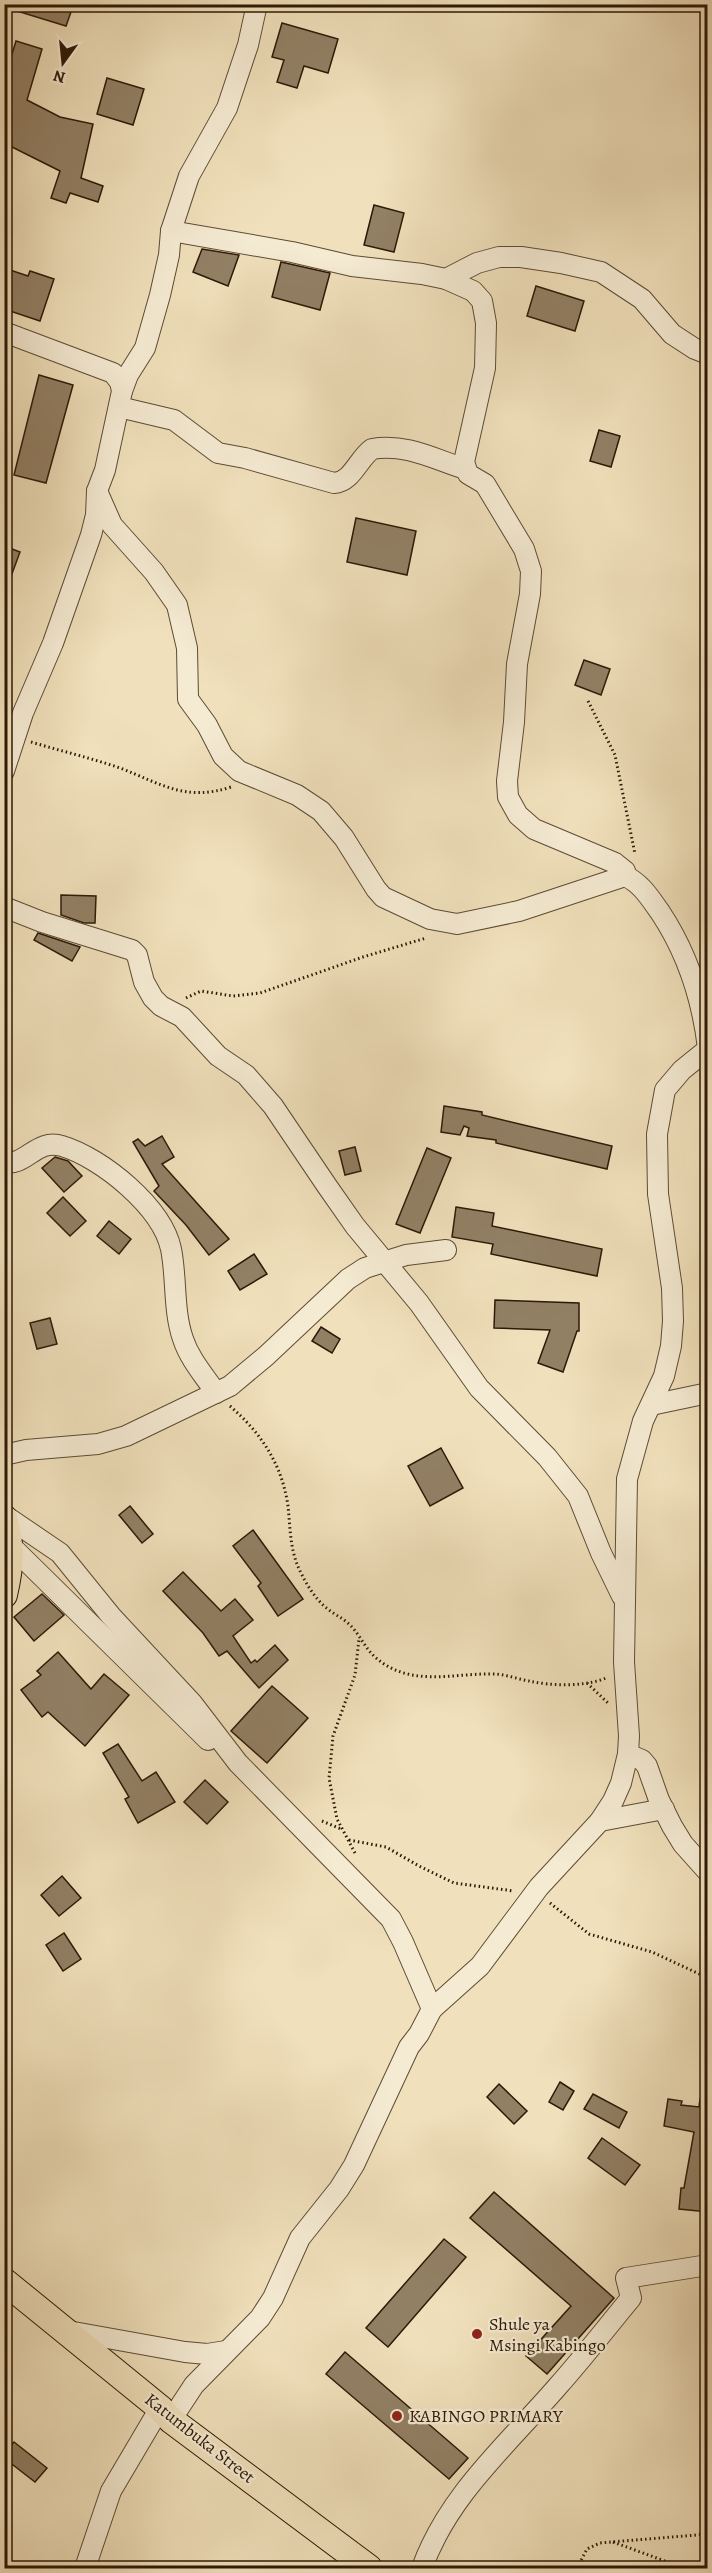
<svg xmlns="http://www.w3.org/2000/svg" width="712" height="2573" font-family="Alegreya,serif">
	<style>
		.building { fill: #928065; stroke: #2c1907; stroke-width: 1.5 }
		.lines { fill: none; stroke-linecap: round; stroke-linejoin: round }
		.minor-casing { stroke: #5d4b34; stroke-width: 22 }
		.major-casing { stroke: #2c1907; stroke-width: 28 }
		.path { stroke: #2c1907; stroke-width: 3; stroke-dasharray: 1.5 3; stroke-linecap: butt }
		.minor { stroke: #f5ebd3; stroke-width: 20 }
		.major { stroke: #f0e0bb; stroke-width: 26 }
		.poi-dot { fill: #8f2418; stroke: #f5ebd3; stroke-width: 2 }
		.labels { text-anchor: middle; stroke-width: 4.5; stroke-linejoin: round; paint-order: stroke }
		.poi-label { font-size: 18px; fill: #2c1907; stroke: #f5ebd3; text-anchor: start }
		.street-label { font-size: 18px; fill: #2c1907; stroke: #f5ebd3 }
	</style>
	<rect width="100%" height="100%" fill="#f0e0bb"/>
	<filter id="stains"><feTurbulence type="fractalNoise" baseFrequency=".00333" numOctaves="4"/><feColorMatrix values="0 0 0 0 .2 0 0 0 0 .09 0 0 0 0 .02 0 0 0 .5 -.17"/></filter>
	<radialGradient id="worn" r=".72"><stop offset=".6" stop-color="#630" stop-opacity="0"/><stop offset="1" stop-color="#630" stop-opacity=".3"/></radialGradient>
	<g class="building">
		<path d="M7 4H47L71 12 66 26 7 8Z"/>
		<path d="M282 23 338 39 328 73 304 66 297 88 277 82 284 60 272 57Z"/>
		<path d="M16 41 42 49 27 100 60 117 93 124 81 178 103 186 98 202 70 193 66 203 51 198 60 171 4 143V80Z"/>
		<path d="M107 78 144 89 133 125 97 114Z"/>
		<path d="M374 205 404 213 394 252 364 245Z"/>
		<path d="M202 249 239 255 228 286 193 272Z"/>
		<path d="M281 262 330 273 320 310 272 297Z"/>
		<path d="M4 268 28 276 30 271 54 279 40 321 4 309Z"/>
		<path d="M536 286 584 301 575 331 527 316Z"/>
		<path d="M39 375 73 385 46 483 14 475Z"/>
		<path d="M599 430 620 436 611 467 590 461Z"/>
		<path d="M356 518 416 531 407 575 347 562Z"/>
		<path d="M4 546 20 552 6 590H4Z"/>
		<path d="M584 660 610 669 601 695 575 685Z"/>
		<path d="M61 895 96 896 95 923H84L61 915Z"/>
		<path d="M38 933 80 947 72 961 34 940Z"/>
		<path d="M444 1106 482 1112V1115L612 1146 607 1169 496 1143V1140L467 1136 469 1128 464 1126 460 1135 441 1132Z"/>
		<path d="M162 1136 174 1157 162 1164 229 1239 209 1255 186 1225 154 1191 159 1186 133 1142 138 1139 145 1146Z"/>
		<path d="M355 1147 361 1171 345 1175 339 1151Z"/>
		<path d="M427 1148 451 1158 420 1233 396 1224Z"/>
		<path d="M55 1157 68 1161 82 1176 64 1192 42 1168Z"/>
		<path d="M63 1197 86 1221 70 1236 47 1213Z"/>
		<path d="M456 1207 494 1213 492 1226 602 1249 597 1276 491 1254 493 1244 452 1237Z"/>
		<path d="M109 1221 131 1239 119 1254 97 1236Z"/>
		<path d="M254 1254 267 1274 240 1290 228 1271Z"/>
		<path d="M495 1300 579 1303V1331H577L563 1372 538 1363 550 1330 494 1328Z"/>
		<path d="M50 1318 57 1344 37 1349 30 1323Z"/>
		<path d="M321 1327 340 1339 332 1353 312 1341Z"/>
		<path d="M441 1448 463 1488 430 1506 408 1466Z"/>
		<path d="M130 1506 153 1534 142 1543 119 1515Z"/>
		<path d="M253 1530 303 1599 278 1616 258 1586 261 1583 233 1546Z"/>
		<path d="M183 1572 221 1611 235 1599 253 1620 233 1636 251 1663 255 1660 257 1662 275 1645 288 1660 259 1688 227 1651 219 1656 203 1633 163 1591Z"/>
		<path d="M42 1594 64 1615 34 1641 14 1617Z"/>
		<path d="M58 1652 91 1689 104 1674 129 1695 85 1746 48 1712 42 1717 21 1690 41 1675 37 1671Z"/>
		<path d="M272 1686 308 1718 267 1763 231 1731Z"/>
		<path d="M118 1744 142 1781 156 1772 175 1802 138 1823 125 1799 129 1797 103 1753Z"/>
		<path d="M205 1780 228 1802 207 1824 184 1802Z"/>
		<path d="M62 1876 81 1898 59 1916 41 1895Z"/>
		<path d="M64 1933 81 1959 63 1971 46 1945Z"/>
		<path d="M560 2082 574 2091 563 2110 549 2102Z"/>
		<path d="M499 2084 527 2111 514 2124 487 2097Z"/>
		<path d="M593 2094 627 2112 619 2128 584 2109Z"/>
		<path d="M668 2099 682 2101 681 2105 699 2107 700 2099 708 2100V2212L679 2209 681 2188H684L694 2132 664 2126Z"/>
		<path d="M602 2138 640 2165 625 2185 588 2158Z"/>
		<path d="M494 2192 614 2298 547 2374 526 2356 571 2306 470 2218Z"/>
		<path d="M444 2239 466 2257 388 2347 366 2328Z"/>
		<path d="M345 2352 468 2458 449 2479 326 2374Z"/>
		<path d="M14 2442 47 2468 35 2482 4 2458V2453Z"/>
	</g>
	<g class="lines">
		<defs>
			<g id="minor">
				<path d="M171 231 292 252 352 266 422 274 446 279 473 291 482 301 486 323 485 368 464 462 468 474 485 484 524 549 531 571 530 594 517 664 514 722 507 781 508 797 518 815 534 829 615 863 625 871V876C641 883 650 898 660 912 688 954 702 998 708 1048"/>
				<path d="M446 279 477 263 499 257H521L561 263 601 272 642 299 672 334 695 349 708 354"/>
				<path d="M4 332 113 373 120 382 122 391 105 470 97 491 96 515 91 535 53 643 23 713 4 771"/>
				<path d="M122 391 128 375 145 348 160 295 169 255 171 231 189 176 227 108 248 45 257 4"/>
				<path d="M119 407 174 420 218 453 245 458 334 483C352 482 358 459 372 449 405 443 434 459 465 469"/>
				<path d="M97 491 112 525 154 572 177 605 187 648 188 699 207 725 223 756 239 771 297 795 321 811 344 838 376 889 383 897 430 919 457 924 519 911 625 876"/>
				<path d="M4 907 42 922 132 950 137 955 144 982 153 998 161 1006 182 1017 218 1056 246 1075 273 1106 327 1186 355 1226 419 1303 479 1388 547 1457 578 1496 601 1553 622 1596"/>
				<path d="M4 1162C26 1167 36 1138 62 1146 102 1158 162 1207 171 1249 177 1279 173 1310 183 1339 190 1360 204 1375 216 1393"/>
				<path d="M651 1405 708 1393"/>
				<path d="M4 1455 26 1450 98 1444 126 1436 230 1386 266 1356 348 1279 365 1268 406 1255 446 1250"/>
				<path d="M4 1515 60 1553 111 1616 192 1703 238 1763 391 1919 403 1942 432 2009"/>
				<path d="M11 1546 208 1740"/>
				<path d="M628 1754 642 1760 647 1766 659 1800 672 1826 683 1844 708 1872"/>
				<path d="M600 1821 664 1809"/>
				<path d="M68 2331 185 2352 207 2354 226 2351"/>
				<path d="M171 2420 194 2385 260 2318 273 2298 300 2238 339 2189 354 2165 409 2047 419 2034 432 2009 480 1966 539 1887 600 1821 613 1801 621 1783 628 1754 629 1736 624 1662 627 1479 643 1421 664 1376 671 1346 673 1321 672 1288 658 1194 657 1134 665 1090 682 1070 708 1049"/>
				<path d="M85 2568 111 2491 160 2408"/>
				<path d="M422 2568C448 2495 508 2444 558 2386 583 2358 607 2327 631 2298L626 2278 708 2265"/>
			</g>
			<g id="major">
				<path d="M4 1518C12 1548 11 1564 4 1595"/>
				<path d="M4 2281 160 2408 171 2420 369 2568"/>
			</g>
		</defs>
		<use href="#minor" class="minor-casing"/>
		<use href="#major" class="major-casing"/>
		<g class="path">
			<path d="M588 701 615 755 635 854"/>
			<path d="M31 742C61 751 91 758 120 768 162 784 185 802 231 787"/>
			<path d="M186 998 201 991 233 996 260 993 363 957 426 938"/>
			<path d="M230 1406C261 1433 282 1464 288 1506 290 1525 290 1546 297 1564 303 1579 315 1600 328 1609 335 1615 343 1618 350 1625 360 1635 365 1648 375 1657 410 1688 452 1673 493 1674 505 1674 517 1679 529 1681 552 1686 584 1687 606 1678"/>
			<path d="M587 1683 608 1703"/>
			<path d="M322 1821 341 1829"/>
			<path d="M349 1840 386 1847 419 1866 454 1883 514 1891"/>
			<path d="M355 1853 337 1819 329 1778 333 1736 355 1675 359 1639"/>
			<path d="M550 1903 589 1934 652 1952 708 1978"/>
			<path d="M613 2542 684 2568"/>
			<path d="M577 2568 587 2549 600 2543 708 2534"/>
		</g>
		<use href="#minor" class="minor"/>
		<use href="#major" class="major"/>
	</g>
	<g class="poi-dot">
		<circle cx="477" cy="2334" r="6"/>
		<circle cx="397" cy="2416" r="6"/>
	</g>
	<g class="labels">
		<g class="poi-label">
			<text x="489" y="2330">Shule ya<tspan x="489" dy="21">Msingi Kabingo</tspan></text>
			<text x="409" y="2422">KABINGO PRIMARY</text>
		</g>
		<g class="street-label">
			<text transform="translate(200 2438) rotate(38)" y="6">Katumbuka Street</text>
		</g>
	</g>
	<rect width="712" height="2573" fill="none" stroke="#f0e0bb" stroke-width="24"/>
	<rect x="6" y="6" width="700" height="2561" fill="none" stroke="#2c1907" stroke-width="3"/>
	<rect x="12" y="12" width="688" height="2549" fill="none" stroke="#2c1907" stroke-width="1.5"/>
	<g transform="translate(63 63) rotate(195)" stroke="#f5ebd3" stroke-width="4.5" paint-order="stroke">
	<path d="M0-4.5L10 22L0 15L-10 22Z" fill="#2c1907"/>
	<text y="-9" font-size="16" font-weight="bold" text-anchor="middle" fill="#2c1907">N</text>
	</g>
	<rect width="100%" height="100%" filter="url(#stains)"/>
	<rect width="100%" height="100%" fill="url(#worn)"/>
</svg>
